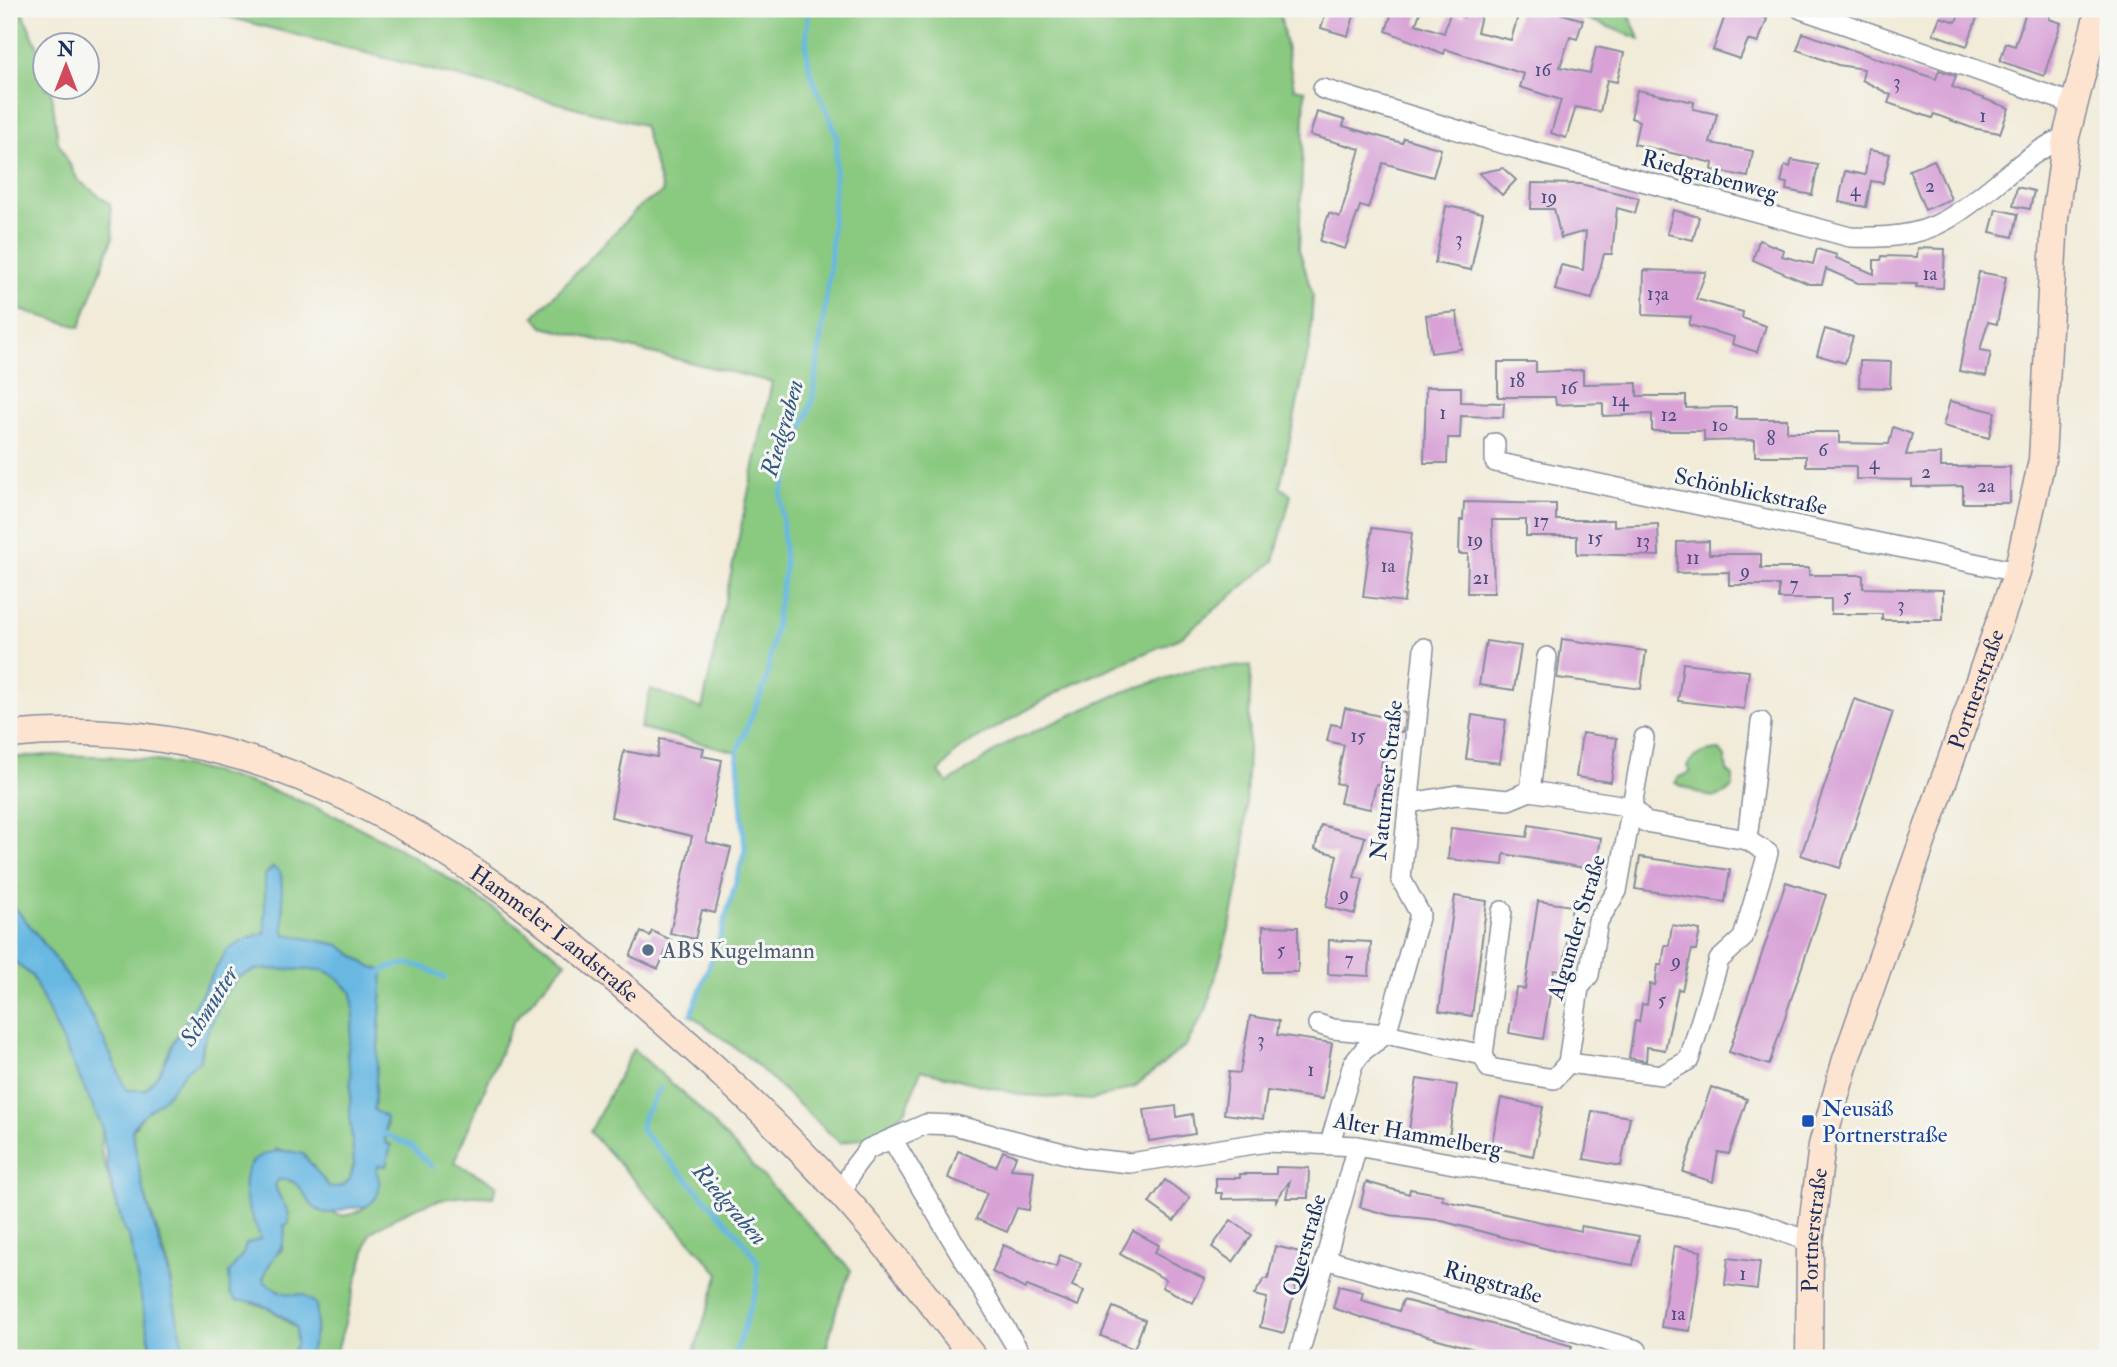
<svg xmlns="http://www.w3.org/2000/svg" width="2117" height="1367" font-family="'IM FELL Double Pica',serif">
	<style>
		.green { fill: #8ac980; stroke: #527c6f; stroke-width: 2 }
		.water { fill: #67b8e2; stroke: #4174a0; stroke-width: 2 }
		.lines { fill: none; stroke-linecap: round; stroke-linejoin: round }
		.stream { stroke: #67b8e2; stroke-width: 5 }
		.building { fill: #d8a2d7 }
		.street-casing { stroke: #868d9b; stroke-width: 22 }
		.secondary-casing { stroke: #868d9b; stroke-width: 29 }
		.street { stroke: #fff; stroke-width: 19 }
		.secondary { stroke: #fde4d1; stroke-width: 26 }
		.service-dot { fill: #5c6f8a; stroke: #f6f6f2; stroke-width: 2.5 }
		.transit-dot { fill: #1a4fb4; stroke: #f6f6f2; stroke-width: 2.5 }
		.labels { text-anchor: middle; stroke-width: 6; stroke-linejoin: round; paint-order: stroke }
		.number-label { font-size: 19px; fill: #4a4c7c }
		.street-label { font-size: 23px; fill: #1b2f5e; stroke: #f6f6f2 }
		.service-label { font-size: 23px; fill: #4e5e75; stroke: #f6f6f2; text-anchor: start }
		.transit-label { font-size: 23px; fill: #164399; stroke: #f6f6f2; text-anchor: start }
		.water-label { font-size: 24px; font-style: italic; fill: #325886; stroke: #f6f6f2 }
	</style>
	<rect width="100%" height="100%" fill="#f6f6f2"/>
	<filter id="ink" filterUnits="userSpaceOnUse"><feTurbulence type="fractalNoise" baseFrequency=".0143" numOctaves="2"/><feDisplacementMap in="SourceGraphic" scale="14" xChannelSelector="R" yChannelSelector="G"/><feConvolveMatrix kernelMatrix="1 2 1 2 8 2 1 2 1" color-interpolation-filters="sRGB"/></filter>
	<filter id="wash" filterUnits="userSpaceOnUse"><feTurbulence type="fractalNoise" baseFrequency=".00686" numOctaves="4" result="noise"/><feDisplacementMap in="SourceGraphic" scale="28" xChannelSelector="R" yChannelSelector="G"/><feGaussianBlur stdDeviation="1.57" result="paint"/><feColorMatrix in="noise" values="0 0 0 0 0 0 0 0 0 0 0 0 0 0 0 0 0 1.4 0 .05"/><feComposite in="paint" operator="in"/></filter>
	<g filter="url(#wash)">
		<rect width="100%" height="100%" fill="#f1ebd8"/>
		<g class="green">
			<path d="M9 9H21L45 64 46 88H51L58 142 78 180 110 204 113 237 80 327 9 307Z"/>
			<path d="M197 9H1279L1294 88 1305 90 1299 249 1313 295 1310 342 1280 487 1291 495 1274 561 1180 638 1069 686 956 751 939 773 948 783 1008 743 1123 692 1195 669 1251 666 1244 856 1231 922 1207 1008 1186 1045 1134 1087 1092 1100 1022 1095 921 1070 906 1110 877 1134 840 1143 750 1059 691 1015 721 933 745 850 737 752 640 728 651 689 702 709 772 382 543 327 534 316 639 207 663 192 643 125Z"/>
			<path d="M1561 9H1626L1640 39Z"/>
			<path d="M1720 750 1725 757 1727 771 1733 776V786C1715 808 1695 790 1675 783L1679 777 1690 772 1687 766C1697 753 1704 751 1720 750Z"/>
			<path d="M47 755C88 756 130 756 170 763 320 790 447 870 566 962L513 1022 454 1162 497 1185 493 1197C445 1192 409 1207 370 1233L335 1358H308L293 1296 269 1286 263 1280 271 1259 282 1250 284 1225 289 1223C291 1207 278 1200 275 1185L278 1180C313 1173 325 1248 376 1198V1170L379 1165 386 1166 391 1145 385 1143 387 1123 374 1110 383 971 369 966 339 945 284 934 281 874 265 875V933L246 939 173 1043 160 1072 145 1090 126 1091C96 1016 62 961 9 901V758Z"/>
			<path d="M9 957 32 976 102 1126 101 1152 124 1230 129 1236 153 1358H9Z"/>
			<path d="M258 969 323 970 336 976 352 993 354 1015 347 1056 351 1073 350 1118 354 1164 350 1179 342 1186 330 1188 303 1154 275 1149 248 1206 261 1239 243 1254 229 1274 245 1300 270 1309 296 1328V1345L287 1358H185L173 1305 169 1267 143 1189 132 1131 146 1112 165 1097 183 1070 200 1061C203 1039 221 992 237 978 243 974 252 972 258 969Z"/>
			<path d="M633 1049 694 1103 851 1270 837 1307 824 1358H692L719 1273 590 1132Z"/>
		</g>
		<path class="water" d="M273 867 281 873 284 934 339 945 369 966 383 970 374 1110 386 1117 385 1143 391 1145 386 1166 379 1165 376 1170C380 1180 382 1191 374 1200 367 1209 360 1207 350 1208 343 1209 334 1213 329 1213 302 1213 307 1174 278 1180L275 1185C278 1200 291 1207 289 1224L284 1225C289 1250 268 1257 263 1280 273 1290 289 1297 302 1294L316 1304C319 1326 314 1338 308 1358H287L296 1345V1328C282 1313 258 1299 237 1301L230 1294 229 1273 243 1254 246 1244 261 1239C257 1228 250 1215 247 1204 236 1159 265 1144 303 1154L330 1188 342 1186 350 1179 354 1164 350 1118 351 1073 347 1056 354 1015 352 993 336 976 323 970 258 969 238 977 223 997 201 1048 200 1061C180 1072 179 1083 164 1098 153 1109 137 1116 132 1131L143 1189 168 1271 185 1358H153L129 1236 124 1230 108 1170 102 1126 32 976 9 957V901C62 962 96 1015 126 1090H145L160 1072 173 1043 226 951 246 939 265 933V875Z"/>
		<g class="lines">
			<g class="stream">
				<path d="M377 975C402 957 421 964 444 978"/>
				<path d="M691 1015 721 933 745 850 737 751 766 682 785 567 781 495 813 397 830 269 837 139C831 112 814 91 809 65 804 45 807 28 809 9"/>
				<path d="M660 1088 642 1120 641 1130 736 1232 757 1260V1287L734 1358"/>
				<path d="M381 1132 411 1146 432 1167"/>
			</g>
		</g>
		<g id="blocks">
			<g class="building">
				<path d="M1327 9H1356L1348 36 1321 28Z"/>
				<path d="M1393 9 1420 12 1416 24 1444 33 1450 13 1464 17 1466 9H1483L1477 32 1511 40 1520 9H1546L1583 20 1577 39 1570 37 1560 67 1590 73 1596 47 1624 53 1617 82 1607 80 1600 112 1576 107 1566 138 1551 133 1561 100 1520 87 1524 74 1445 49 1444 54 1386 31Z"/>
				<path d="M1961 9H1980L1967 46 1933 34 1940 17 1956 22Z"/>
				<path d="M2027 9H2052L2049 19 2061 23 2044 76 2000 61 2006 43 2015 46Z"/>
				<path d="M1727 10 1741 15 1742 10 1767 19 1758 43 1748 40 1740 59 1713 50Z"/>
				<path d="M1803 33 1936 79 1939 70 1956 76 1952 87 2009 108 2000 133 1972 128 1934 114 1932 118 1888 103 1891 95 1862 80 1864 69 1838 65 1797 50Z"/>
				<path d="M1637 90 1694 102 1693 109 1717 114 1710 143 1753 151 1748 177 1712 170 1713 163 1634 144 1639 121 1631 118Z"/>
				<path d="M1317 112 1345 120 1343 126 1402 143 1404 138 1441 149 1433 177 1383 163 1368 208 1360 206 1345 249 1320 241 1329 213 1340 217 1360 149 1310 135Z"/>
				<path d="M1869 150 1890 154 1883 183 1871 181 1866 207 1839 202 1845 171 1865 175Z"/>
				<path d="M1792 160 1818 165 1812 195 1786 190 1787 183 1781 182 1785 165 1790 167Z"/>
				<path d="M1934 160 1951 199 1925 210 1909 170Z"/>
				<path d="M1503 168 1516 180 1502 195 1479 173Z"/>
				<path d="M1532 183 1580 184 1639 198 1635 213 1617 208 1612 254H1604L1592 299 1555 290 1561 265 1583 270 1586 231 1561 238 1554 209H1531Z"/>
				<path d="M2017 187 2034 191 2030 209 2013 206Z"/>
				<path d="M1446 206 1483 213 1471 270 1435 263Z"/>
				<path d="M1996 209 2018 214 2013 237 1990 232Z"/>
				<path d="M1673 210 1699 217 1693 240 1667 234Z"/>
				<path d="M1759 240 1784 250 1782 256 1813 264 1817 249 1837 255 1836 258 1874 274V260H1881L1882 256 1917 257 1918 248 1945 249 1943 288 1916 287 1917 284 1858 283 1826 269 1822 284H1809L1753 260Z"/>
				<path d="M1644 270 1706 272 1696 299 1743 312 1742 318 1766 326 1757 352 1732 344 1734 337 1689 325 1691 317 1643 315Z"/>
				<path d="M1979 272 2006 277 1997 324 1988 322 1980 350 1991 352 1986 376 1959 371Z"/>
				<path d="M1457 312 1461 349 1431 353 1426 315Z"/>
				<path d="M1825 329 1853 337 1845 363 1817 355Z"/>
				<path d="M1860 361 1891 362 1890 388 1859 387Z"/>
				<path d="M1498 362H1536V372L1583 370V384L1637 383V396H1686V408L1736 407V419H1787V432H1839V443L1889 444 1893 427 1912 434 1906 455 1941 454V467H2010V503H1963V486L1912 487V480L1856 479V466H1806V456H1755V440L1704 441V431H1652V414L1603 416V403L1556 405 1555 397H1498Z"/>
				<path d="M1426 387H1461V402L1504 403 1503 417 1461 416 1460 438H1448L1447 463H1424Z"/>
				<path d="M1950 401 1995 412 1989 438 1943 426Z"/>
				<path d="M1464 502 1556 504V520H1614V526L1658 524 1659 556 1577 554V536H1526V520H1492L1494 593H1467L1468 554H1459L1460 520H1463Z"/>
				<path d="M1372 528 1412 533 1404 602 1363 597Z"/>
				<path d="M1709 541V554H1761V568H1809V575H1863V588L1943 590V620H1882V614H1831V599H1779V585H1729V572L1677 573V542Z"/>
				<path d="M1562 639 1646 651 1641 689 1557 678Z"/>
				<path d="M1486 641 1521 646 1514 690 1479 685Z"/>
				<path d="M1683 663 1749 671 1744 709 1678 701Z"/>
				<path d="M1854 699 1893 712 1840 868 1801 855Z"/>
				<path d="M1345 708 1392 719 1394 710 1405 713 1403 732 1390 729 1381 767 1388 768 1384 785 1376 784 1370 809 1340 803 1344 785 1336 783 1344 745 1327 741 1331 724 1341 726Z"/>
				<path d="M1472 715 1506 720 1500 763 1466 759Z"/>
				<path d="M1582 733 1617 738 1611 782 1576 777Z"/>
				<path d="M660 739 704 748 702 756 722 760 706 842 731 848 715 913 702 910 695 939 670 933 692 836 611 817 624 751 657 757Z"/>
				<path d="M1321 825 1365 837 1354 877 1363 879 1355 914 1326 907 1337 855 1315 849Z"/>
				<path d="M1529 825 1601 838 1596 870 1504 854 1503 865 1448 859 1451 828 1527 837Z"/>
				<path d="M1640 857 1730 870 1725 902 1635 889Z"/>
				<path d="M1786 882 1826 895 1769 1065 1729 1052Z"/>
				<path d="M1455 896 1487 901 1472 1016 1439 1011Z"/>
				<path d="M1538 901 1572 906 1563 971 1554 970 1543 1039 1509 1033 1516 988 1525 989Z"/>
				<path d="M1672 925 1700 930 1696 950H1692L1682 990 1678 989 1665 1050 1647 1047 1646 1061 1629 1058 1635 1021 1639 1022 1642 1004 1647 1005 1650 984 1655 985 1658 965H1662L1665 945 1669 946Z"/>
				<path d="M1263 926 1298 927V972H1263Z"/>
				<path d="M652 931 671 940 658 969 630 956 641 932 650 936Z"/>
				<path d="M1329 940 1371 942 1369 976 1328 974Z"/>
				<path d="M1250 1016 1279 1021 1277 1035 1332 1043 1323 1099 1267 1091 1263 1119 1224 1114 1229 1072 1240 1073Z"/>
				<path d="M1417 1079 1457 1085 1449 1136 1409 1130Z"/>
				<path d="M1711 1087 1747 1099 1729 1154 1718 1152 1713 1182 1683 1172Z"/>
				<path d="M1501 1098 1543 1107 1533 1156 1491 1147Z"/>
				<path d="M1176 1106 1177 1117 1192 1114 1195 1134 1149 1141 1144 1110Z"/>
				<path d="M1592 1111 1630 1117 1621 1166 1584 1159Z"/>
				<path d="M958 1151 996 1167 1003 1151 1016 1156 1011 1169 1034 1171 1029 1210 1017 1208 1007 1232 976 1219 987 1193 948 1178Z"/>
				<path d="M1276 1167 1309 1168 1308 1198H1286L1290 1180 1276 1201V1198L1222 1199V1193H1216V1178H1240V1174H1276Z"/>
				<path d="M1165 1180 1190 1198 1174 1221 1149 1203Z"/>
				<path d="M1366 1182 1409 1194 1410 1189 1443 1195 1442 1200 1581 1231V1226L1639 1236 1633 1265 1563 1253 1438 1220 1389 1215 1360 1207Z"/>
				<path d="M1231 1220 1252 1235 1233 1262 1212 1247Z"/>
				<path d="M1133 1231 1159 1245 1154 1253 1205 1279 1193 1303 1162 1287 1166 1280 1120 1254Z"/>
				<path d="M1003 1245 1056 1267 1060 1255 1081 1263 1072 1286 1084 1291 1078 1306 1027 1286 1025 1289 992 1272Z"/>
				<path d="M1275 1246 1304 1253 1284 1333 1260 1327 1267 1298 1254 1295 1264 1279H1268Z"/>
				<path d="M1674 1246 1701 1251 1690 1331 1661 1327Z"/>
				<path d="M1728 1258 1760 1262 1757 1289 1725 1285Z"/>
				<path d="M1339 1286 1363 1292 1361 1300 1399 1311 1403 1300 1572 1346 1569 1358H1506L1363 1318 1333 1308Z"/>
				<path d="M1113 1307 1145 1320 1134 1349 1101 1336Z"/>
			</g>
		</g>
	</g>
	<g filter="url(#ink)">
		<use href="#blocks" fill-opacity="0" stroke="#868d9b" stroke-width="2"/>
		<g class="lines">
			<defs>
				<g id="street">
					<path d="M1801 9 2074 104"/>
					<path d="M1323 89 1490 140 1850 237C1883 238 1917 237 1946 220 1989 196 2020 155 2066 137"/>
					<path d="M1495 443V462L2017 572"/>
					<path d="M1530 791 1547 657"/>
					<path d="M1747 840 1761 722"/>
					<path d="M1318 1024 1333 1029 1386 1034 1483 1055 1489 1068 1554 1079 1568 1063 1662 1075 1689 1060 1719 960 1743 938 1768 853 1747 840 1645 822 1633 807 1530 791 1508 800 1457 795 1410 803"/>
					<path d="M1483 1055 1502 911"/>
					<path d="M1568 1063 1579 988 1589 975 1598 921 1617 891 1644 738"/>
					<path d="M892 1139 1023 1358"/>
					<path d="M1330 1143 1353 1064 1364 1050 1386 1034 1420 914 1401 879 1424 648"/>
					<path d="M841 1195 854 1167 868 1149 926 1124 954 1125 1082 1158 1130 1163 1267 1142 1357 1146 1746 1218 1810 1242"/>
					<path d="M1325 1259 1637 1350 1634 1358"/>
					<path d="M1298 1358 1357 1146"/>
				</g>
				<g id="secondary">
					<path id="s1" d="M9 735C254 709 456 841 633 995 706 1058 777 1123 842 1195 889 1247 931 1303 974 1358"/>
					<path id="s2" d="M1809 1358 1810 1242 1822 1145 1846 1059 2017 572 2042 460 2055 217 2066 137 2099 9"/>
				</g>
			</defs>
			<use href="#street" class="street-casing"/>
			<use href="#secondary" class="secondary-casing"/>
			<use href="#street" class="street"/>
			<use href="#secondary" class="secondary"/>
		</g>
	</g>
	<circle class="service-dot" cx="648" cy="950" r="7"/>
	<rect class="transit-dot" x="1801" y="1114" width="14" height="14" rx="3.5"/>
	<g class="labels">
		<g class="number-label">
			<text x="1543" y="76">16</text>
			<text x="1897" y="88">3</text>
			<text x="1983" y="122">1</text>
			<text x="1930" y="192">2</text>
			<text x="1855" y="196">4</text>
			<text x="1549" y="203">19</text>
			<text x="1459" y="245">3</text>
			<text x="1930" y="280">1a</text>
			<text x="1658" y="300">13a</text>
			<text x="1517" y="387">18</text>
			<text x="1569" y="394">16</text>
			<text x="1620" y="406">14</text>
			<text x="1443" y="419">1</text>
			<text x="1669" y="421">12</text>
			<text x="1720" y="431">10</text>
			<text x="1771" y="445">8</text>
			<text x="1823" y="456">6</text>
			<text x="1874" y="469">4</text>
			<text x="1926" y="478">2</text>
			<text x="1986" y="492">2a</text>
			<text x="1541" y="527">17</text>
			<text x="1595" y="544">15</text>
			<text x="1475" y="546">19</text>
			<text x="1643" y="547">13</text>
			<text x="1693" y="564">11</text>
			<text x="1388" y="572">1a</text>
			<text x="1745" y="577">9</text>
			<text x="1481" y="584">21</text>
			<text x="1794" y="590">7</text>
			<text x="1847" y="602">5</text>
			<text x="1901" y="611">3</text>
			<text x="1358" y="742">15</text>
			<text x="1344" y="900">9</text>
			<text x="1281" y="956">5</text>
			<text x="1349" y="965">7</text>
			<text x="1676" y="967">9</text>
			<text x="1662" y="1006">5</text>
			<text x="1261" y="1046">3</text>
			<text x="1311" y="1076">1</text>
			<text x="1743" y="1280">1</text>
			<text x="1678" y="1320">1a</text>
		</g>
		<g class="street-label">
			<text transform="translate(1710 175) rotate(15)" y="8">Riedgrabenweg</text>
			<text transform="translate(1751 491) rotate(12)" y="8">Schönblickstraße</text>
			<text dy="8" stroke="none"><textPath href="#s2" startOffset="695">Portnerstraße</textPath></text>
			<text transform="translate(1386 780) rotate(-84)" y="8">Naturnser Straße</text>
			<text transform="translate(1576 927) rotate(-73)" y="8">Algunder Straße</text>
			<text dy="8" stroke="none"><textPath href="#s1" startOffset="597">Hammeler Landstraße</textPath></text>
			<text transform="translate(1418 1134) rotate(10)" y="8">Alter Hammelberg</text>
			<text dy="8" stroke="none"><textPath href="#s2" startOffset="128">Portnerstraße</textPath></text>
			<text transform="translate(1304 1245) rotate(-74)" y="8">Querstraße</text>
			<text transform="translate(1493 1282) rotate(16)" y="8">Ringstraße</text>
		</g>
		<g class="service-label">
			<text x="662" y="958">ABS Kugelmann</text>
		</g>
		<g class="transit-label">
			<text x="1822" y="1116">Neusäß<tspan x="1822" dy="26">Portnerstraße</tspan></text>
		</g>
		<g class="water-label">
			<text transform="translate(782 428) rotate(-74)" y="8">Riedgraben</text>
			<text transform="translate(209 1006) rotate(-58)" y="8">Schmutter</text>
			<text transform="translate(730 1204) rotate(49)" y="8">Riedgraben</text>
		</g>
	</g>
	<rect width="2117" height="1367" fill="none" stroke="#f6f6f2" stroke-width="35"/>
	<g transform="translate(66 66)"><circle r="33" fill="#f6f6f2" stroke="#9ea6b7" stroke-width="2"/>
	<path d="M0-5L12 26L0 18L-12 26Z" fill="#d1495b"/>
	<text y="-10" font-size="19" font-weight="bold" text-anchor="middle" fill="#1b2f5e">N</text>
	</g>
</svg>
